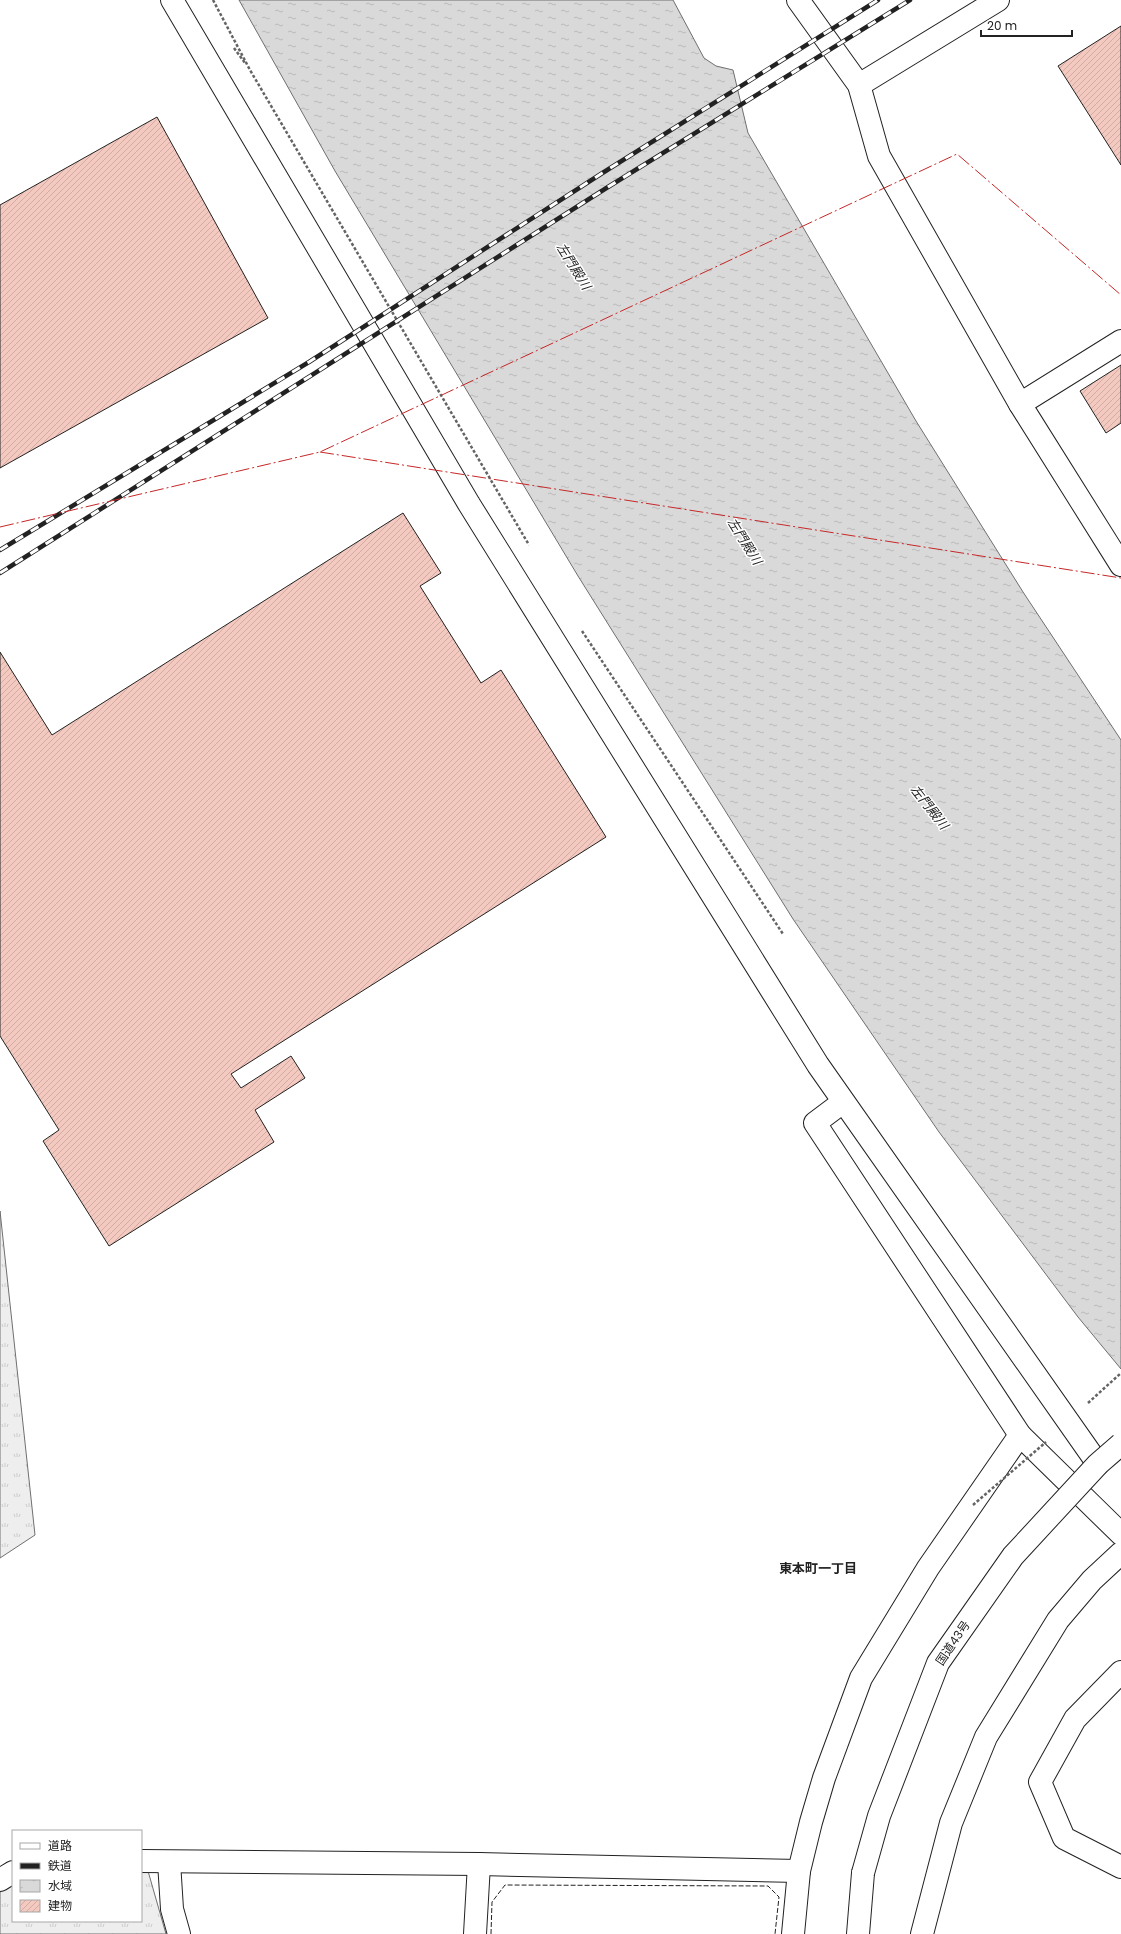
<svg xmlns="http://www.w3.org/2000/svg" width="1121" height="1934" font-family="Poppins,'Noto Sans JP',sans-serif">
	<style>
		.grass { fill: url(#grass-tufts); stroke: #6f6f6f }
		.water { fill: url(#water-ripples); stroke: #6f6f6f }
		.building { fill: url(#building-hatch); stroke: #222 }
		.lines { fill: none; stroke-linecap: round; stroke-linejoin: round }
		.minor-casing { stroke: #222; stroke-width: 24 }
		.highway-casing { stroke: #222; stroke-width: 24 }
		.path { stroke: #646464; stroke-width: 2.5; stroke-dasharray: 3 2; stroke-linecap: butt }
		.minor { stroke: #fff; stroke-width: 22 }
		.highway { stroke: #fff; stroke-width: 22 }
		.rail-casing { stroke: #222; stroke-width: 4.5 }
		.rail { stroke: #fff; stroke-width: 3; stroke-dasharray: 9; stroke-linecap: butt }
		.highway-bridge-casing { stroke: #222; stroke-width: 24; stroke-linecap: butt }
		.path-bridge { stroke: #646464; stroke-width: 2.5; stroke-dasharray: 3 2; stroke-linecap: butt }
		.highway-bridge { stroke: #fff; stroke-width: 22 }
		.fence { stroke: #222; stroke-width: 1; stroke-dasharray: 5 2; stroke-linecap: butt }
		.power { stroke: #c62828; stroke-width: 1; stroke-dasharray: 14 3 2 3; stroke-linecap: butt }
		.labels { text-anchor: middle; stroke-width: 3; stroke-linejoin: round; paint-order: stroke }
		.street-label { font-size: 12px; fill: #222; stroke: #fff }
		.water-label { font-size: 13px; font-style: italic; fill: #222; stroke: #fff }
		.neighbourhood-label { font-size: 13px; font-weight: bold; fill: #222; stroke: #fff }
	</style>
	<defs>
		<pattern id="grass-tufts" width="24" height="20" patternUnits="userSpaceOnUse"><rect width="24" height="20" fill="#eee"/><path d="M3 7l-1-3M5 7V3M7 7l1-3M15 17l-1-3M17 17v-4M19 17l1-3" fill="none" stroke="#ccc"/></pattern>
		<pattern id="water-ripples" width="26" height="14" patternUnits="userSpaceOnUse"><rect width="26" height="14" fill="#d9d9d9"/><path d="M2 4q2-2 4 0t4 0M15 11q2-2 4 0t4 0" fill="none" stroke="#bababa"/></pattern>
		<pattern id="building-hatch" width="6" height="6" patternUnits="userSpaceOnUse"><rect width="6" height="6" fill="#f3c9c0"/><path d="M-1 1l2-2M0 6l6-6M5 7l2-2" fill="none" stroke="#d0aca5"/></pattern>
	</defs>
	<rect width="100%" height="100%" fill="#fff"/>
	<g class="grass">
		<path d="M0 1211 35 1535 0 1558Z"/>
		<path d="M141 1871H148L166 1934H0V1892L13 1884V1921H141Z"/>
	</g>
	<path class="water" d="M239 0H673L704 58 716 66 733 70 748 133 916 421 1023 592 1121 740V1369L1078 1317 939 1132 793 919 578 576 335 171Z"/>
	<g class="building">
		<path d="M1121 26V165L1058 66Z"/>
		<path d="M157 117 268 318 0 468V205Z"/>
		<path d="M1121 365V423L1106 433 1080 391Z"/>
		<path d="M403 513 441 573 420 586 481 683 501 670 606 837 231 1074 241 1088 291 1056 305 1078 255 1110 274 1142 109 1246 43 1141 59 1130 0 1036V652L52 735Z"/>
	</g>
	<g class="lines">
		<defs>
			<g id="minor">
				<path d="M172 0 469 504 818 1065 1098 1464"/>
				<path d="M798 0 859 85 879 156 1020 404 1121 565"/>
				<path d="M859 85 998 0"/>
				<path d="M1020 404 1121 341"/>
				<path d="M843 1102 815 1123 1020 1435 1121 1534"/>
				<path d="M1121 1672 1075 1719 1040 1782 1064 1838 1121 1867"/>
				<path d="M141 1861 479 1864 799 1871"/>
				<path d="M169 1862 172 1909 179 1934"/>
				<path d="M0 1880 13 1872"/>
				<path d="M475 1934 479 1864"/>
				<path d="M793 1934 799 1871 811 1822 824 1778 861 1678 928 1568 1020 1435"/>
			</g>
			<g id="highway">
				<path d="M858 1934 863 1873"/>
				<path d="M922 1934 951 1823 986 1737 1058 1620 1092 1580 1121 1553"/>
			</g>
		</defs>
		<use href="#minor" class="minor-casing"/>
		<use href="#highway" class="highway-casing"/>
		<g class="path">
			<path d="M213 0 250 70 529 545"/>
			<path d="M234 48 245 63"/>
			<path d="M582 631 783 934"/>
			<path d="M1088 1403 1121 1373"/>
		</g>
		<use href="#minor" class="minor"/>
		<use href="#highway" class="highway"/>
		<defs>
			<g id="rail">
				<path d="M0 550 309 362 604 172 878 0"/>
				<path d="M0 573 608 187 910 0"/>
			</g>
		</defs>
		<use href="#rail" class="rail-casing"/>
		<use href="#rail" class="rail"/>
		<defs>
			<path id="highway-bridge" d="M863 1873 879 1816 938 1663 1013 1556 1098 1464 1121 1444"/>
		</defs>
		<use href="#highway-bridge" class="highway-bridge-casing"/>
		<path class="path-bridge" d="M973 1505 1046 1442"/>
		<use href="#highway-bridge" class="highway-bridge"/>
		<path class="fence" d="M491 1934 492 1902 505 1885 768 1886 779 1897 775 1934"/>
		<g class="power">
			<path d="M320 452 1121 578"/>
			<path d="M0 527 320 452 957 154 1121 295"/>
		</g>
	</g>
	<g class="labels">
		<g class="street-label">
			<text transform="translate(953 1643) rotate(-56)" y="4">国道43号</text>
		</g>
		<g class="water-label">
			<text transform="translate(574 266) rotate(58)" y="5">左門殿川</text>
			<text transform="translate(745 541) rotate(58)" y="5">左門殿川</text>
			<text transform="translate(930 807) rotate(52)" y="5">左門殿川</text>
		</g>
		<g class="neighbourhood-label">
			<text x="818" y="1573">東本町一丁目</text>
		</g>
	</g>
	<rect x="12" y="1830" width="130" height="92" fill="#ffffff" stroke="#a7a7a7"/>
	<rect x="20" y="1843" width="20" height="6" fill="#ffffff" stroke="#a7a7a7"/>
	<text x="48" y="1850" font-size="12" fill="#222222">道路</text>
	<rect x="20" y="1863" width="20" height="6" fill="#222222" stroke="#a7a7a7"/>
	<text x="48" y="1870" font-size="12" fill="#222222">鉄道</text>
	<rect x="20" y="1880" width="20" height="12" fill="url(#water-ripples)" stroke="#a7a7a7"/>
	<text x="48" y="1890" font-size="12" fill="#222222">水域</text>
	<rect x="20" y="1900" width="20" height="12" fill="url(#building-hatch)" stroke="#a7a7a7"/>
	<text x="48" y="1910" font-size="12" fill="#222222">建物</text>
	<path d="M981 30v6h91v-6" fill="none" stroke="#222222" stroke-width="2"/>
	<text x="987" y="30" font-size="12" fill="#222222" stroke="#ffffff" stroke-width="3" paint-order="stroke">20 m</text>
</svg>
